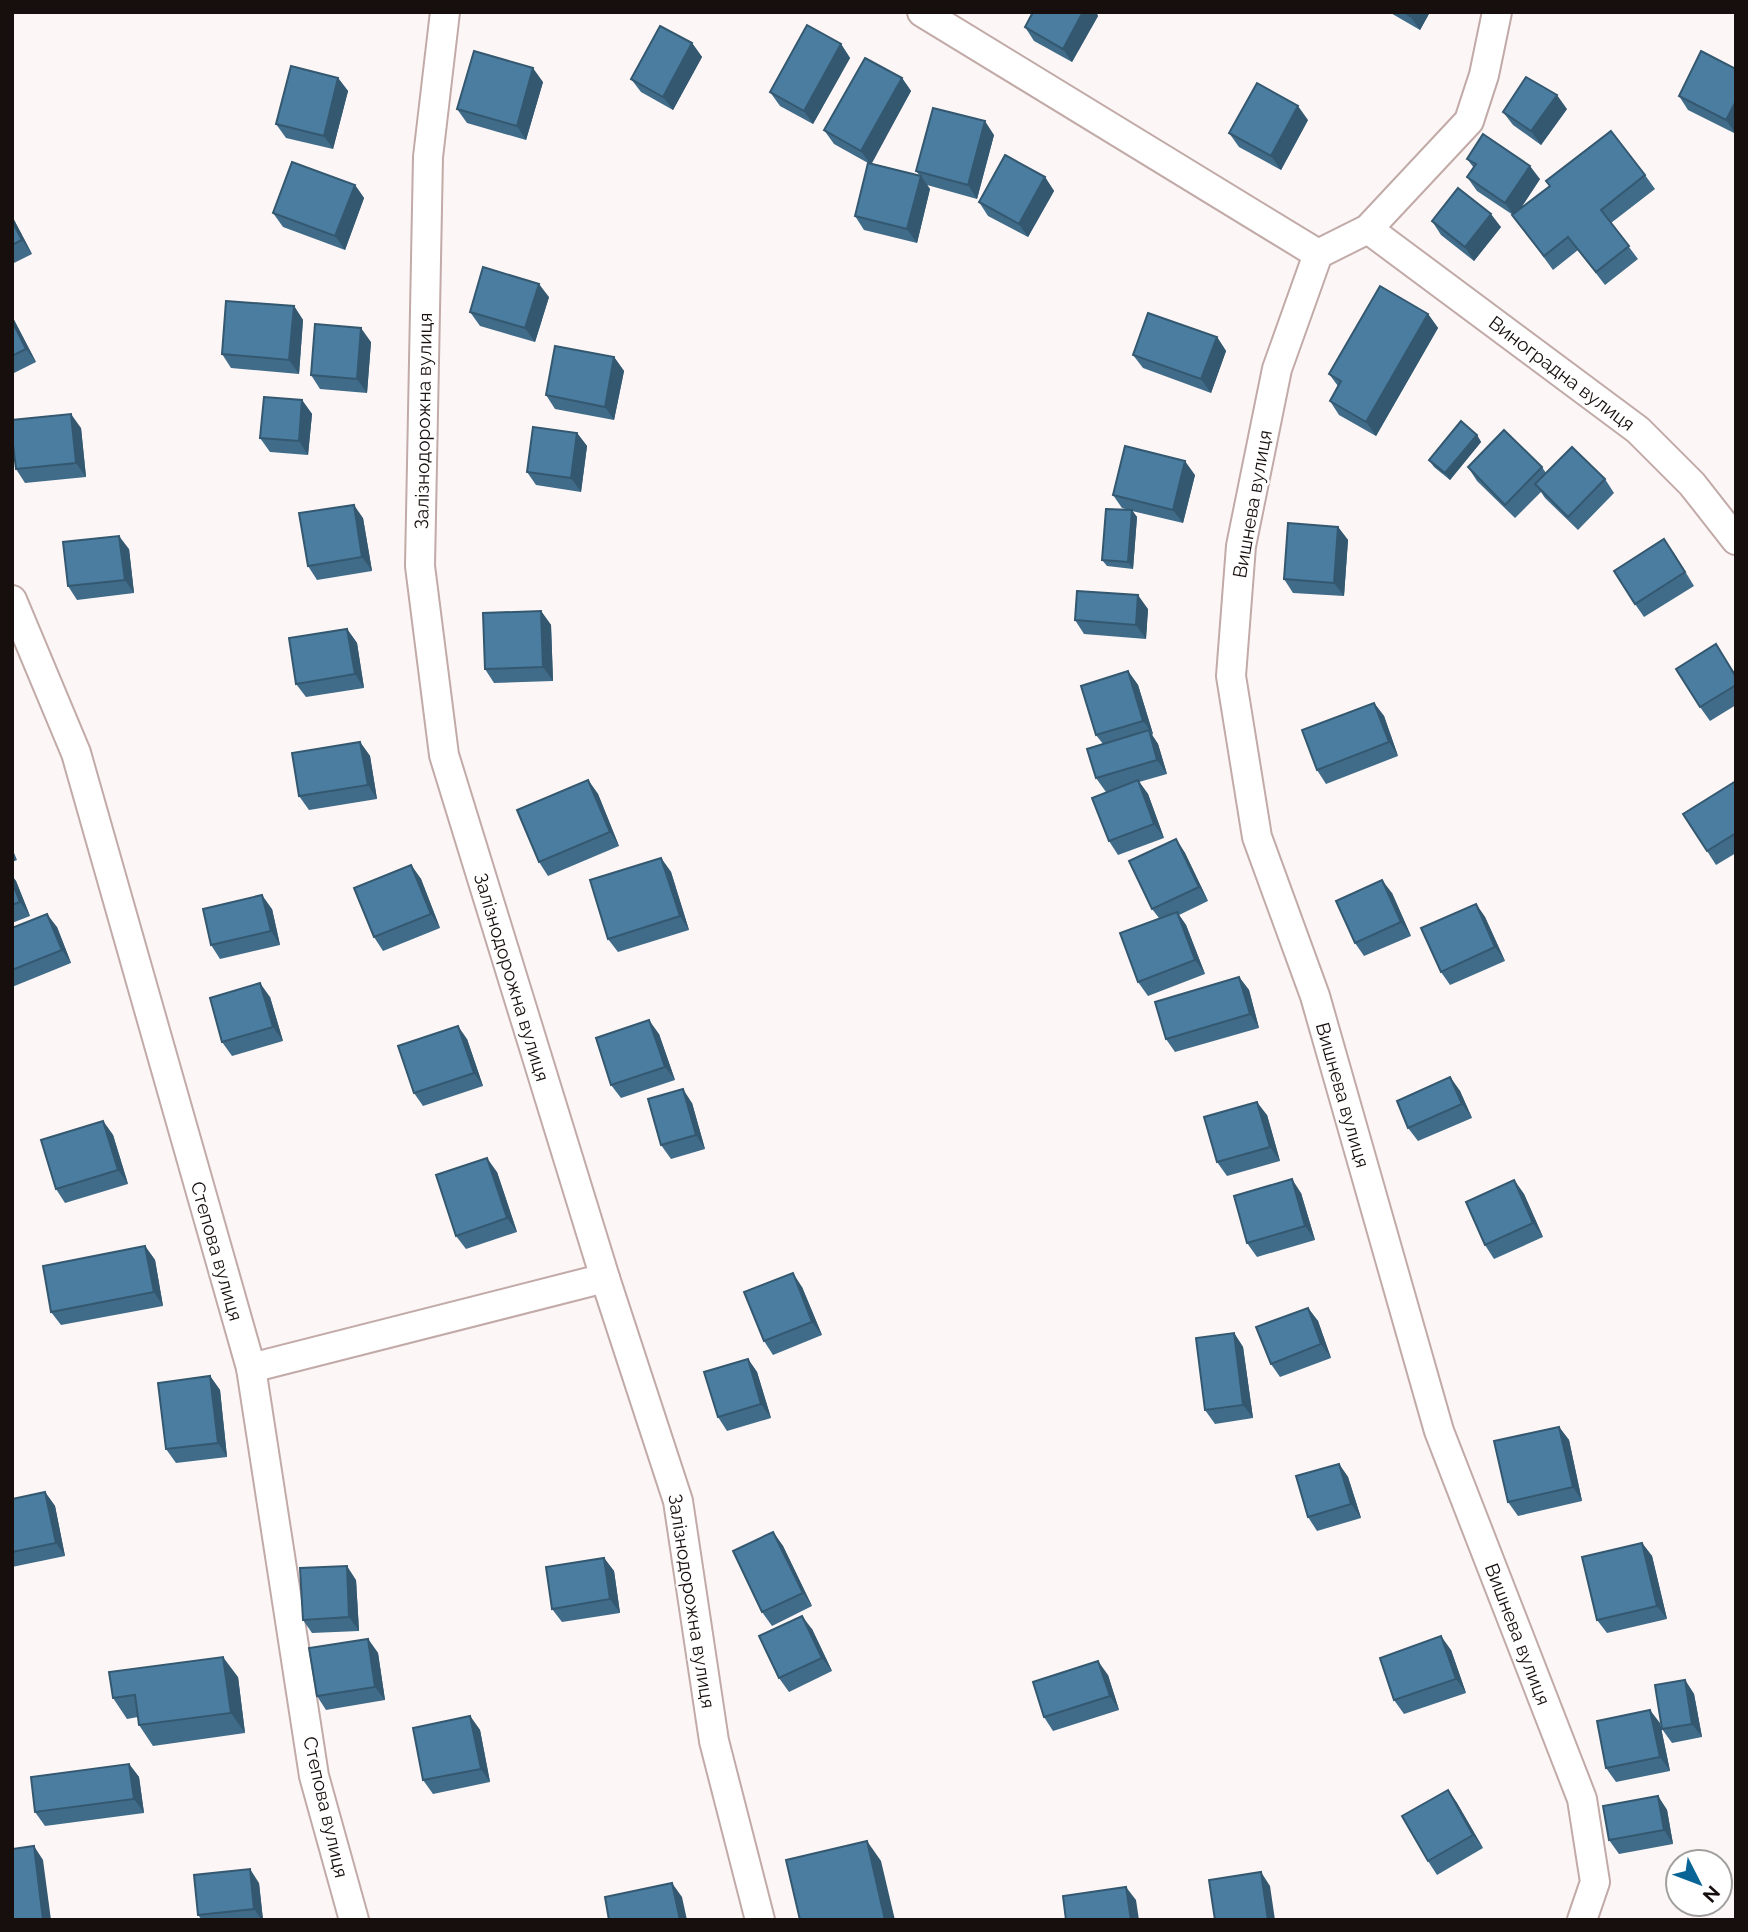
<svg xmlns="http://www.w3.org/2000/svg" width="1748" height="1932" font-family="Raleway,sans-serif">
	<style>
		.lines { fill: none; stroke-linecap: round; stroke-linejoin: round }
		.street-casing { stroke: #c1aaa7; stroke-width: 32 }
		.street { stroke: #fff; stroke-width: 28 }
		.wall { fill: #406c8a }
		.shaded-wall { fill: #345870 }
		.building { fill: #4a7da0; stroke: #345870; stroke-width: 2 }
		.labels { text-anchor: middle; stroke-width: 5; stroke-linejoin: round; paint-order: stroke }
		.street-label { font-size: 19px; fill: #170f0e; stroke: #fff }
	</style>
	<rect width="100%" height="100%" fill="#fcf7f6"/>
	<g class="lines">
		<defs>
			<g id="street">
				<path d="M445 12 428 157 420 566 444 755 605 1278 678 1501 714 1741 760 1920"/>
				<path d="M922 12 1318 254"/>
				<path d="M1497 12 1484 75 1469 121 1368 229 1318 254 1277 369 1241 546 1231 676 1257 837 1315 996 1439 1431 1582 1799 1595 1882 1582 1920"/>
				<path d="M1368 229 1638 430 1692 484 1736 540"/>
				<path d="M12 600 76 753 251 1368 314 1776 354 1920"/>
				<path d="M251 1368 605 1278"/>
			</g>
		</defs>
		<use href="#street" class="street-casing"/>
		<use href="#street" class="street"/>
	</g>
	<g class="wall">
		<path d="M1033 12H1096L1098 16 1072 62 1034 41 1025 27Z"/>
		<path d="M1389 12H1430L1420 30Z"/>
		<path d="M692 43 702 57 673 110 641 92 631 79Z"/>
		<path d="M841 44 850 58 813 124 780 106 770 92Z"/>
		<path d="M1701 51 1736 134 1688 110 1679 96Z"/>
		<path d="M338 78 348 91 333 149 286 138 276 124Z"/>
		<path d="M902 78 911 91 871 163 920 176 916 171 994 135 977 199 927 185 930 189 917 243 864 230 855 216 868 163 834 144 824 130Z"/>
		<path d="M543 82 526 140 467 123 457 109Z"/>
		<path d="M1567 109 1541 145 1513 125 1503 112Z"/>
		<path d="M1308 120 1281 170 1239 147 1229 133Z"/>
		<path d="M1467 159 1540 179 1519 211 1645 175 1655 189 1611 223 1638 259 1605 285 1578 250 1553 270 1513 215 1477 191 1467 177 1474 168Z"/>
		<path d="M1045 177 1054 191 1028 237 988 216 979 202Z"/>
		<path d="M355 185 364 198 345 250 283 227 273 213Z"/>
		<path d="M12 216 32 254 12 264Z"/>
		<path d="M1432 221 1501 227 1474 261 1441 235Z"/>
		<path d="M549 297 535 342 480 326 470 312Z"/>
		<path d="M294 306 303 320 299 374 231 368 222 354Z"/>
		<path d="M1428 314 1438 328 1376 436 1339 415 1330 401 1338 386 1329 374Z"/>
		<path d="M12 316 36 362 12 374Z"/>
		<path d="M1217 337 1226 351 1211 393 1143 368 1133 355Z"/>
		<path d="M371 342 367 393 320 389 311 375Z"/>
		<path d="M614 357 624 371 614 420 555 409 546 395Z"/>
		<path d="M302 400 312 414 308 455 270 452 260 438Z"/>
		<path d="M81 428 86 477 25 483 16 469Z"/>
		<path d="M577 433 587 446 581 492 536 485 527 472Z"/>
		<path d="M1477 435 1481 442 1450 480 1434 467 1429 460Z"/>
		<path d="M1468 467H1542L1546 473 1605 479 1614 493 1578 530 1545 498 1541 492 1515 518 1477 481Z"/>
		<path d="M1195 475 1183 523 1132 511 1137 517 1133 569 1107 566 1102 560 1129 510 1122 508 1113 495Z"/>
		<path d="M363 518 372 571 317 580 308 566Z"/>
		<path d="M1338 527 1348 540 1344 596 1293 593 1284 579Z"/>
		<path d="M1664 539 1694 586 1644 617 1635 604Z"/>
		<path d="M129 549 134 593 77 600 68 586Z"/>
		<path d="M1148 609 1146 639 1084 634 1075 620Z"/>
		<path d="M541 611 551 625 553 681 494 683 485 669Z"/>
		<path d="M347 629 357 643 364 688 306 697 296 684Z"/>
		<path d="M1725 658 1736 675V705L1710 721 1700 707Z"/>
		<path d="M1128 671 1138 685 1153 734 1152 735 1158 744 1167 774 1139 782 1148 794 1164 838 1118 855 1109 841 1116 789 1106 792 1096 778 1103 744 1096 735Z"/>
		<path d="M1374 703 1384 716 1398 756 1326 784 1317 770Z"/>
		<path d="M360 742 370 756 377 799 309 810 299 796Z"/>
		<path d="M588 780 598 794 619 846 548 876 539 862Z"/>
		<path d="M1736 781V853L1716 865 1707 851Z"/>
		<path d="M1176 839 1185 853 1208 901 1179 915 1186 925 1205 974 1148 996 1138 982 1159 918 1152 909Z"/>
		<path d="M12 848 17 860 12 862Z"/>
		<path d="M661 858 671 872 689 930 618 952 608 939Z"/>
		<path d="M411 865 421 879 440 928 383 951 374 937Z"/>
		<path d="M12 876 16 881 30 916 12 923Z"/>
		<path d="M1392 893 1411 936 1364 956 1355 943Z"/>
		<path d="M1476 904 1485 917 1505 961 1450 985 1441 972Z"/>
		<path d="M272 909 280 945 220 959 211 945Z"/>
		<path d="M57 927 71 963 12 987V928Z"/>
		<path d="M1239 977 1249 990 1259 1028 1175 1052 1166 1039Z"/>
		<path d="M270 997 283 1041 232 1056 222 1042Z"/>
		<path d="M659 1034 675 1080 621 1098 611 1085Z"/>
		<path d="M467 1039 483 1086 423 1106 414 1093Z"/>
		<path d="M1450 1077 1460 1091 1472 1118 1418 1141 1408 1128Z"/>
		<path d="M692 1103 705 1149 671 1159 661 1145Z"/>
		<path d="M1267 1115 1280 1161 1227 1176 1217 1162Z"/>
		<path d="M103 1121 113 1135 128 1184 65 1203 56 1189Z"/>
		<path d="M497 1172 517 1232 466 1249 456 1236Z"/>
		<path d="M1514 1180 1524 1194 1543 1237 1494 1259 1485 1245Z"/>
		<path d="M1301 1193 1315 1240 1257 1257 1247 1243Z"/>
		<path d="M145 1246 155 1260 163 1306 61 1325 51 1312Z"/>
		<path d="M802 1287 822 1335 773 1355 764 1341Z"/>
		<path d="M1308 1308 1318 1321 1331 1358 1280 1377 1271 1364Z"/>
		<path d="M1234 1333 1243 1347 1253 1418 1215 1424 1205 1410Z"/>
		<path d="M748 1359 757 1372 771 1418 727 1431 718 1417Z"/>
		<path d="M210 1376 220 1390 227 1457 176 1463 166 1449Z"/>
		<path d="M1559 1427 1569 1440 1582 1501 1518 1516 1508 1502Z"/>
		<path d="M1339 1464 1348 1477 1361 1518 1317 1531 1308 1517Z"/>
		<path d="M45 1492 55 1506 65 1556 12 1567V1499Z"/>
		<path d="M773 1532 783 1546 812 1606 772 1626 762 1612Z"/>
		<path d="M1642 1543 1652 1556 1667 1619 1607 1633 1597 1620Z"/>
		<path d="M604 1558 614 1571 620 1613 562 1622 552 1609Z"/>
		<path d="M356 1580 359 1631 312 1633 303 1620Z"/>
		<path d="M812 1629 832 1671 789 1692 779 1678Z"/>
		<path d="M368 1639 378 1653 385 1700 326 1710 317 1696Z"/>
		<path d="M1451 1650 1466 1693 1404 1714 1394 1700Z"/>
		<path d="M1108 1675 1119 1710 1053 1731 1044 1717Z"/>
		<path d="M238 1677 245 1733 153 1746 139 1725 138 1717 127 1719 113 1698Z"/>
		<path d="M1685 1680 1694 1694 1702 1737 1672 1743 1662 1729Z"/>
		<path d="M470 1716 480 1730 490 1782 433 1794 423 1780Z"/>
		<path d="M1660 1723 1670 1771 1616 1782 1606 1768Z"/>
		<path d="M129 1764 139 1777 144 1813 45 1826 35 1812Z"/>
		<path d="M1448 1790 1457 1803 1483 1848 1437 1875 1428 1861Z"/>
		<path d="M1658 1796 1667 1810 1673 1844 1619 1854 1609 1840Z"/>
		<path d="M259 1883 263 1920H202L198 1915Z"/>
	</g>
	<g class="shaded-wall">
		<path d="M1083 12H1096L1098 16 1072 62 1063 49Z"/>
		<path d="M1412 12H1430L1420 30 1410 16Z"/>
		<path d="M692 43 702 57 673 110 663 97Z"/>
		<path d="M841 44 850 58 813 124 804 111Z"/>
		<path d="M533 68 543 82 526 140 517 126Z"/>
		<path d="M338 78 348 91 333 149 324 136Z"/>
		<path d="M902 78 911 91 871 165 861 151Z"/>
		<path d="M1557 95 1567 109 1541 145 1531 131Z"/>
		<path d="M1736 101V134L1726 120Z"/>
		<path d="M1298 106 1308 120 1281 170 1271 156Z"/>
		<path d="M985 121 994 135 977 199 968 185Z"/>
		<path d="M1530 166 1540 179 1515 217 1505 203Z"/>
		<path d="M921 176 930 189 917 243 907 229Z"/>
		<path d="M1045 177 1054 191 1028 237 1019 224Z"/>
		<path d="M355 185 364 198 345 250 335 236Z"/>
		<path d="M1491 214 1501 227 1474 261 1465 247Z"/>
		<path d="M12 216 32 254 22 240 12 221Z"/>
		<path d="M539 284 549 297 535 342 525 328Z"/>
		<path d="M294 306 303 320 299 374 289 360Z"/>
		<path d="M1428 314 1438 328 1376 436 1366 422Z"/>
		<path d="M12 316 36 362 26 349 12 321Z"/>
		<path d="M361 328 371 342 367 393 357 379Z"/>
		<path d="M1217 337 1226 351 1211 393 1201 379Z"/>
		<path d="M614 357 624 371 614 420 605 407Z"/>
		<path d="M302 400 312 414 308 455 299 441Z"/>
		<path d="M71 414 81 428 86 477 76 463Z"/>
		<path d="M577 433 587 446 581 492 571 478Z"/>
		<path d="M1477 435 1481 442 1450 480 1445 473Z"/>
		<path d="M1185 461 1195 475 1183 523 1173 510Z"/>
		<path d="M354 505 363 518 372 571 362 557Z"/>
		<path d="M1132 510 1137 517 1133 569 1128 562Z"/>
		<path d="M1338 527 1348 540 1344 596 1334 583Z"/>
		<path d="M119 536 129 549 134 593 125 580Z"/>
		<path d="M1664 539 1674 553 1694 586 1685 572Z"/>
		<path d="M1138 595 1148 609 1146 639 1136 625Z"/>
		<path d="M541 611 551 625 553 681 543 667Z"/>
		<path d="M347 629 357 643 364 688 355 674Z"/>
		<path d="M1128 671 1138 685 1153 734 1143 721Z"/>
		<path d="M1374 703 1384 716 1398 756 1389 742Z"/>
		<path d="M1149 730 1158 744 1167 774 1157 760Z"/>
		<path d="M360 742 370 756 377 799 368 785Z"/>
		<path d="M588 780 598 794 619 846 610 832Z"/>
		<path d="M1138 780 1148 794 1164 838 1154 824Z"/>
		<path d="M1176 839 1185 853 1208 901 1199 887Z"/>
		<path d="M661 858 671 872 689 930 680 916Z"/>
		<path d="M411 865 421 879 440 928 431 914Z"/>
		<path d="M12 876 16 881 30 916 20 902 12 882Z"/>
		<path d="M1382 880 1392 893 1411 936 1401 922Z"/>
		<path d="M262 895 272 909 280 945 271 931Z"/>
		<path d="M1476 904 1485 917 1505 961 1495 947Z"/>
		<path d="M1177 912 1186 925 1205 974 1195 960Z"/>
		<path d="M47 914 57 927 71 963 62 950Z"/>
		<path d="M1239 977 1249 990 1259 1028 1250 1014Z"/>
		<path d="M260 983 270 997 283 1041 273 1027Z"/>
		<path d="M649 1020 659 1034 675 1080 665 1067Z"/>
		<path d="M458 1026 467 1039 483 1086 474 1073Z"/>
		<path d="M1450 1077 1460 1091 1472 1118 1462 1104Z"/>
		<path d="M683 1089 692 1103 705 1149 696 1135Z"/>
		<path d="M1257 1102 1267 1115 1280 1161 1270 1147Z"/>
		<path d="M103 1121 113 1135 128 1184 118 1170Z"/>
		<path d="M487 1158 497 1172 517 1232 507 1218Z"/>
		<path d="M1292 1179 1301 1193 1315 1240 1305 1226Z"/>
		<path d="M1514 1180 1524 1194 1543 1237 1533 1223Z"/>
		<path d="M145 1246 155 1260 163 1306 154 1292Z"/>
		<path d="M793 1273 802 1287 822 1335 812 1322Z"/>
		<path d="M1308 1308 1318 1321 1331 1358 1321 1344Z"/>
		<path d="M1234 1333 1243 1347 1253 1418 1243 1405Z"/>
		<path d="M748 1359 757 1372 771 1418 761 1404Z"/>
		<path d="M210 1376 220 1390 227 1457 218 1443Z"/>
		<path d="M1559 1427 1569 1440 1582 1501 1573 1487Z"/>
		<path d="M1339 1464 1348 1477 1361 1518 1351 1504Z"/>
		<path d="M45 1492 55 1506 65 1556 56 1543Z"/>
		<path d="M773 1532 783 1546 812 1606 803 1593Z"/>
		<path d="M1642 1543 1652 1556 1667 1619 1657 1606Z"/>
		<path d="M604 1558 614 1571 620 1613 610 1599Z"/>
		<path d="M347 1566 356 1580 359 1631 349 1617Z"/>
		<path d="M802 1616 812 1629 832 1671 822 1658Z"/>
		<path d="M1441 1636 1451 1650 1466 1693 1456 1679Z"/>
		<path d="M368 1639 378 1653 385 1700 375 1687Z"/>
		<path d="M223 1657 238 1677 245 1733 231 1713Z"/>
		<path d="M1098 1661 1108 1675 1119 1710 1110 1696Z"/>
		<path d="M1685 1680 1694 1694 1702 1737 1692 1724Z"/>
		<path d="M1650 1710 1660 1723 1670 1771 1660 1757Z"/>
		<path d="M470 1716 480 1730 490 1782 481 1769Z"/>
		<path d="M129 1764 139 1777 144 1813 134 1799Z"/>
		<path d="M1448 1790 1457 1803 1483 1848 1473 1835Z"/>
		<path d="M1658 1796 1667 1810 1673 1844 1664 1830Z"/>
		<path d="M867 1841 881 1861 895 1920H885Z"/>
		<path d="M34 1846 43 1860 51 1920H43Z"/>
		<path d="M250 1869 259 1883 263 1920H262L254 1909Z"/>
		<path d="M1261 1872 1270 1886 1275 1920H1268Z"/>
		<path d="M672 1883 682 1897 687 1920H680Z"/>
		<path d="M1126 1887 1136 1900 1139 1920H1131Z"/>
	</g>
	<g class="building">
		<path d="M1033 12H1083L1063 49 1025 27Z"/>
		<path d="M1404 12H1412L1410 16Z"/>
		<path d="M807 25 841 44 804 111 770 92Z"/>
		<path d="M660 26 692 43 663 97 631 79Z"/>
		<path d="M474 51 533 68 517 126 457 109Z"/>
		<path d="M1701 51 1736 69V101L1726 120 1679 96Z"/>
		<path d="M865 58 902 78 861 151 824 130Z"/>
		<path d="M291 66 338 78 324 136 276 124Z"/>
		<path d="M1526 77 1557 95 1531 131 1503 112Z"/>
		<path d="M1257 83 1298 106 1271 156 1229 133Z"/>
		<path d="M933 108 985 121 968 185 916 171Z"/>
		<path d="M1611 131 1645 175 1601 210 1629 246 1596 272 1568 237 1544 256 1512 215 1550 186 1546 181Z"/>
		<path d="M1483 134 1530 166 1505 203 1467 177 1476 164 1467 159Z"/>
		<path d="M1005 155 1045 177 1019 224 979 202Z"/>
		<path d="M292 162 355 185 335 236 273 213Z"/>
		<path d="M868 163 921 176 907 229 855 216Z"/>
		<path d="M1458 188 1491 214 1465 247 1432 221Z"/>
		<path d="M12 221 22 240 12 245Z"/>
		<path d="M483 267 539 284 525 328 470 312Z"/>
		<path d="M1380 286 1428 314 1366 422 1330 401 1341 381 1329 374Z"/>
		<path d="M226 301 294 306 289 360 222 354Z"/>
		<path d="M1148 313 1217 337 1201 379 1133 355Z"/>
		<path d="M12 321 26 349 12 356Z"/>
		<path d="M315 324 361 328 357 379 311 375Z"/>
		<path d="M555 346 614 357 605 407 546 395Z"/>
		<path d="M264 397 302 400 299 441 260 438Z"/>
		<path d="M71 414 76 463 16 469 12 436V420Z"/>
		<path d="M1461 421 1477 435 1445 473 1429 460Z"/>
		<path d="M533 427 577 433 571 478 527 472Z"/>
		<path d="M1504 430 1542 467 1505 505 1468 467Z"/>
		<path d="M1125 446 1185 461 1173 510 1113 495Z"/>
		<path d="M1572 447 1605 479 1568 517 1535 484Z"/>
		<path d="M354 505 362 557 308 566 299 513Z"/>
		<path d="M1106 509 1132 510 1128 562 1102 560Z"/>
		<path d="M1288 523 1338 527 1334 583 1284 579Z"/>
		<path d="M119 536 125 580 68 586 63 542Z"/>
		<path d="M1664 539 1685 572 1635 604 1614 571Z"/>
		<path d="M1077 591 1138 595 1136 625 1075 620Z"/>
		<path d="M541 611 543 667 485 669 483 613Z"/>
		<path d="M347 629 355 674 296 684 289 638Z"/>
		<path d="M1716 644 1736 677V685L1700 707 1676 669Z"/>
		<path d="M1128 671 1143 721 1096 735 1081 686Z"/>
		<path d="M1374 703 1389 742 1317 770 1302 730Z"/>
		<path d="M1149 730 1157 760 1096 778 1087 749Z"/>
		<path d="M360 742 368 785 299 796 292 753Z"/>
		<path d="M588 780 610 832 539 862 517 810Z"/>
		<path d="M1138 780 1154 824 1109 841 1092 798Z"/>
		<path d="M1736 781V833L1707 851 1683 814Z"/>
		<path d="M1176 839 1199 887 1152 909 1129 861Z"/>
		<path d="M661 858 680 916 608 939 590 880Z"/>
		<path d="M411 865 431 914 374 937 354 888Z"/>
		<path d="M1382 880 1401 922 1355 943 1336 901Z"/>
		<path d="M12 882 20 902 12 905Z"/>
		<path d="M262 895 271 931 211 945 203 909Z"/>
		<path d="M1476 904 1495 947 1441 972 1421 928Z"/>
		<path d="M1177 912 1195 960 1138 982 1120 933Z"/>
		<path d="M47 914 62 950 12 970V928Z"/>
		<path d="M1239 977 1250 1014 1166 1039 1155 1002Z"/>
		<path d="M260 983 273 1027 222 1042 210 998Z"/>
		<path d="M649 1020 665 1067 611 1085 596 1038Z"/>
		<path d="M458 1026 474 1073 414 1093 398 1046Z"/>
		<path d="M1450 1077 1462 1104 1408 1128 1397 1101Z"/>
		<path d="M683 1089 696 1135 661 1145 648 1099Z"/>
		<path d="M1257 1102 1270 1147 1217 1162 1204 1117Z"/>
		<path d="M103 1121 118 1170 56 1189 41 1140Z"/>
		<path d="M487 1158 507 1218 456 1236 436 1175Z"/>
		<path d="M1292 1179 1305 1226 1247 1243 1234 1196Z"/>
		<path d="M1514 1180 1533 1223 1485 1245 1466 1202Z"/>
		<path d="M145 1246 154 1292 51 1312 43 1266Z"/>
		<path d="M793 1273 812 1322 764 1341 744 1292Z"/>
		<path d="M1308 1308 1321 1344 1271 1364 1256 1327Z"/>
		<path d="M1234 1333 1243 1405 1205 1410 1196 1338Z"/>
		<path d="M748 1359 761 1404 718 1417 704 1372Z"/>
		<path d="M210 1376 218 1443 166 1449 158 1383Z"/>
		<path d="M1559 1427 1573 1487 1508 1502 1494 1441Z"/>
		<path d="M1339 1464 1351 1504 1308 1517 1296 1476Z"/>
		<path d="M45 1492 56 1543 12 1552V1499Z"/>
		<path d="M773 1532 803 1593 762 1612 733 1551Z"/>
		<path d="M1642 1543 1657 1606 1597 1620 1582 1557Z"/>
		<path d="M604 1558 610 1599 552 1609 546 1567Z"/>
		<path d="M347 1566 349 1617 303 1620 300 1568Z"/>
		<path d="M802 1616 822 1658 779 1678 759 1636Z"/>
		<path d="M1441 1636 1456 1679 1394 1700 1380 1658Z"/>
		<path d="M368 1639 375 1687 317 1696 309 1648Z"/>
		<path d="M223 1657 231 1713 139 1725 135 1695 113 1698 109 1672Z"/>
		<path d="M1098 1661 1110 1696 1044 1717 1033 1682Z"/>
		<path d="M1685 1680 1692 1724 1662 1729 1655 1685Z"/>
		<path d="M1650 1710 1660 1757 1606 1768 1597 1721Z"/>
		<path d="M470 1716 481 1769 423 1780 413 1728Z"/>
		<path d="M129 1764 134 1799 35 1812 31 1777Z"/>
		<path d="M1448 1790 1473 1835 1428 1861 1402 1816Z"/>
		<path d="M1658 1796 1664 1830 1609 1840 1603 1806Z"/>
		<path d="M867 1841 885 1920H800L786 1860Z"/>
		<path d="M34 1846 43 1920H12V1849Z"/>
		<path d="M250 1869 254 1909 198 1915 194 1875Z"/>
		<path d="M1261 1872 1268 1920H1215L1209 1880Z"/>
		<path d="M672 1883 680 1920H609L605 1897Z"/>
		<path d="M1126 1887 1131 1920H1066L1063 1896Z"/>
	</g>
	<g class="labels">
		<g class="street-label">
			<text transform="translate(1562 373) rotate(37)" y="7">Виноградна вулиця</text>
			<text transform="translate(423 421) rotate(-89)" y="7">Залізнодорожна вулиця</text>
			<text transform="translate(1252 504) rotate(-80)" y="7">Вишнева вулиця</text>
			<text transform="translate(512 977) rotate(73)" y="7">Залізнодорожна вулиця</text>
			<text transform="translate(1343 1095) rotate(74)" y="7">Вишнева вулиця</text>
			<text transform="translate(217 1251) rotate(74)" y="7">Степова вулиця</text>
			<text transform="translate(692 1601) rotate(81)" y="7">Залізнодорожна вулиця</text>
			<text transform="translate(1518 1634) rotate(69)" y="7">Вишнева вулиця</text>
			<text transform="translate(326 1807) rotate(77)" y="7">Степова вулиця</text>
		</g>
	</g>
	<rect width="1748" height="1932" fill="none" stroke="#170f0e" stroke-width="28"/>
	<g transform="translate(1699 1883) rotate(132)"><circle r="33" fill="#ffffff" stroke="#a29f9f" stroke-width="2"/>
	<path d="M0-5L12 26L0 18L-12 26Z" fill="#096595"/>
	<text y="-10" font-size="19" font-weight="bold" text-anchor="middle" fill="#170f0e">N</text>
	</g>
</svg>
